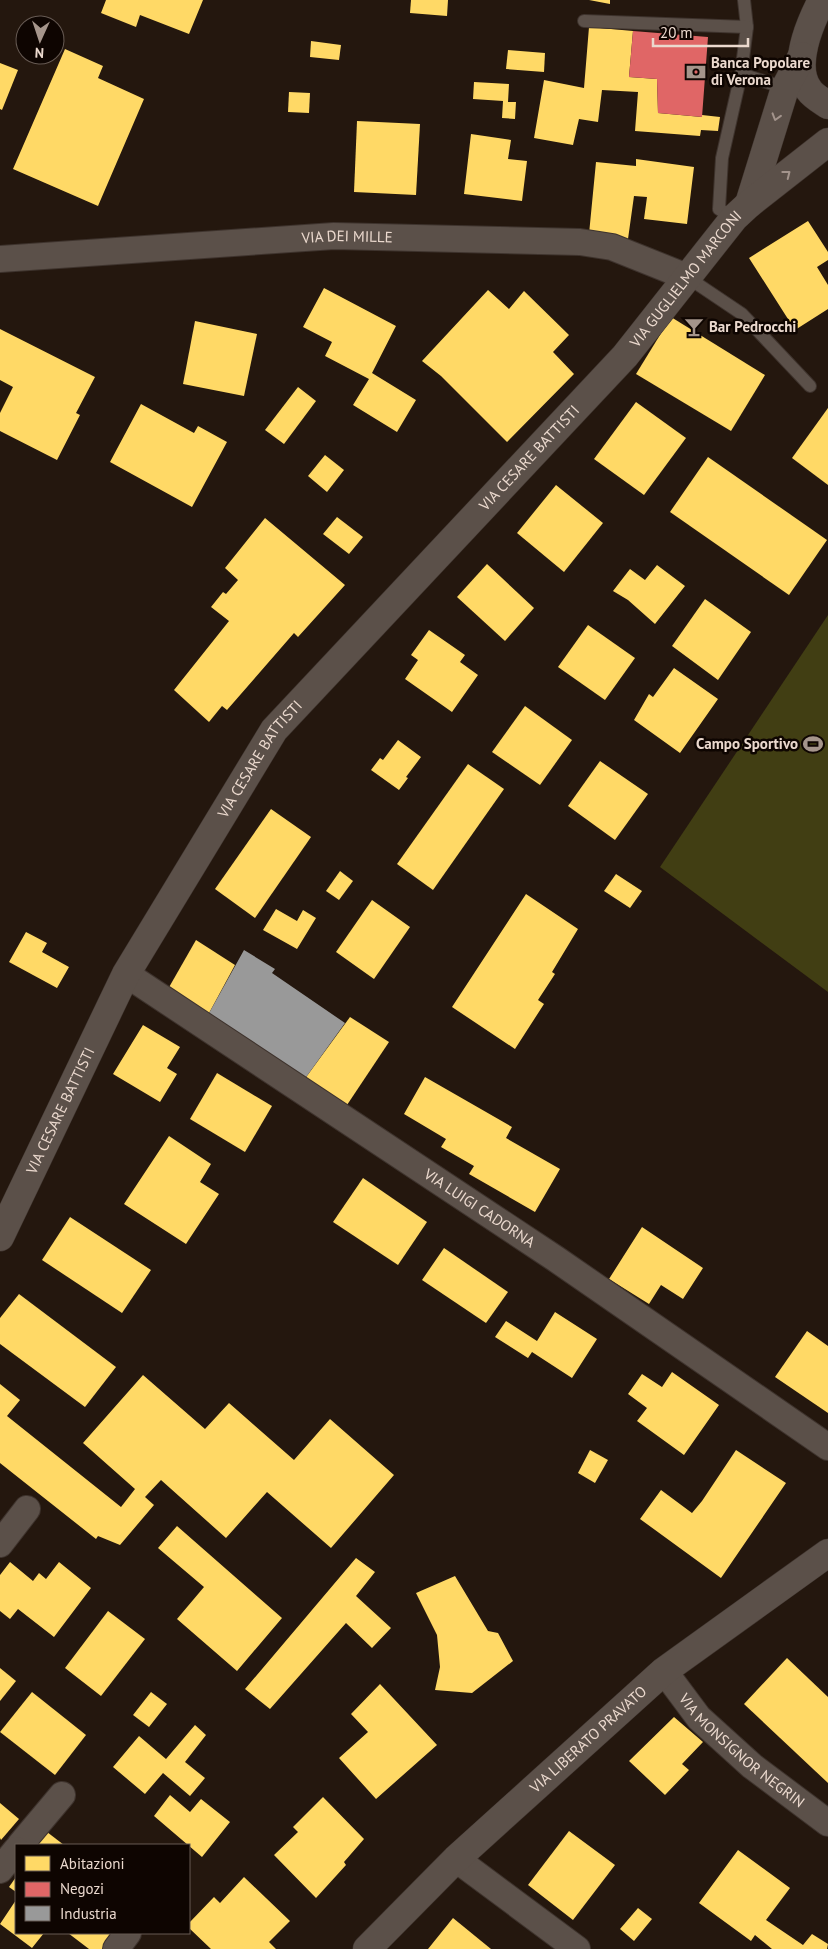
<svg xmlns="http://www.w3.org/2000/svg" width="828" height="1949" font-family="'PT Sans',sans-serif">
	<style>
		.green { fill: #413e13 }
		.homes { fill: #ffd966 }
		.shops { fill: #e06666 }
		.industry { fill: #999 }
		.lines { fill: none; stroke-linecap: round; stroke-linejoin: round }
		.service-casing { stroke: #3e332d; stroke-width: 14 }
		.minor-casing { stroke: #3e332d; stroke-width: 28 }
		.tertiary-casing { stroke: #3e332d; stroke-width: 29 }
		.service { stroke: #5b5049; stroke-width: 12 }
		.minor { stroke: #5b5049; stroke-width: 26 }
		.tertiary { stroke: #5b5049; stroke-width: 28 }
		.oneway { stroke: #a3948c }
		.labels { text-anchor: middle; stroke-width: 5; stroke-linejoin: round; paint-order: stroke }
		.poi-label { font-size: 15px; font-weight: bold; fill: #ebd9ce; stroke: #0e0501; text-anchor: start }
		.street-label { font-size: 15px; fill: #ebd9ce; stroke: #0e0501 }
	</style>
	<rect width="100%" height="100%" fill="#24170e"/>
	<path class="green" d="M828 615V992L660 867Z"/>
	<g class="homes">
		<path d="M106 0H203L189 34 140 15 136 27 101 13Z"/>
		<path d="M411 0H448L447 16 410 13Z"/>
		<path d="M589 0H610V4Z"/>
		<path d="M589 27 633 31 629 77 657 79 658 113 702 117V115L720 117 718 131 701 130 700 136 635 131 638 92 602 90 598 122 579 119 573 145 534 138 544 80 584 88Z"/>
		<path d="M311 41 341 45 339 60 310 57Z"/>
		<path d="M65 49 103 66 98 78 144 99 98 206 13 169Z"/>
		<path d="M508 50 545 53 544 72 506 69Z"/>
		<path d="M0 63 18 70 2 110 0 109Z"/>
		<path d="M474 82 509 84 508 102H516L515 119 502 118 503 101 473 99Z"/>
		<path d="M289 92 310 93 309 113 288 112Z"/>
		<path d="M357 121 420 124 416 195 354 192Z"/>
		<path d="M471 134 511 140 508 159 527 161 522 201 464 194Z"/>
		<path d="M636 159 694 167 687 224 644 219 647 197 634 196 628 239 589 234 596 162 636 166Z"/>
		<path d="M808 221 828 252V260L817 267 828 285V309L795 330 749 258Z"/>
		<path d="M324 288 396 326 372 373 416 400 397 432 353 405 369 379 325 356 332 342 303 327Z"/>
		<path d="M488 290 509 309 524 291 569 335 553 352 574 374 507 442 441 376 422 361Z"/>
		<path d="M671 317 765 375 731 431 636 374Z"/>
		<path d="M195 321 257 334 244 396 183 384Z"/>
		<path d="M0 329 95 377 76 413 80 415 57 460 0 431V413L13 387 0 380Z"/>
		<path d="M298 387 316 401 284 444 265 430Z"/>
		<path d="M636 402 686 438 644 495 594 459Z"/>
		<path d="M141 404 194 433 198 426 227 442 192 507 110 462Z"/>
		<path d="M828 408V485L792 458Z"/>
		<path d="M325 455 344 470 327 492 308 476Z"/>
		<path d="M708 457 827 540 789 595 670 512Z"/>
		<path d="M556 485 603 523 564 572 517 533Z"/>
		<path d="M337 517 363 537 349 554 323 534Z"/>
		<path d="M265 518 345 585 298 637 294 633 227 710 222 706 209 722 174 690 229 621 211 607 223 592 226 594 238 580 225 568Z"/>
		<path d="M487 564 534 608 505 641 457 597Z"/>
		<path d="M657 565 685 586 655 624 628 600 613 591 630 569 645 580Z"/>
		<path d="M705 599 751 632 718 680 672 646Z"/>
		<path d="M588 625 635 658 605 700 558 667Z"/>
		<path d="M429 630 465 655 460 662 478 675 452 712 405 679 418 660 411 655Z"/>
		<path d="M674 668 718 699 680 753 634 720 649 694 653 697Z"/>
		<path d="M525 706 572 740 540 785 492 752Z"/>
		<path d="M398 740 421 757 406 777 408 778 399 790 371 770 380 758 383 760Z"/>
		<path d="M600 761 648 794 615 840 568 806Z"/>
		<path d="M468 764 504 789 433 890 397 864Z"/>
		<path d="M271 809 311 837 255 918 215 889Z"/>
		<path d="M340 871 353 881 339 900 326 891Z"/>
		<path d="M616 874 642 891 630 908 604 891Z"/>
		<path d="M526 894 578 929 552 972 555 974 538 1000 544 1004 515 1049 452 1007Z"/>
		<path d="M372 900 410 927 374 979 336 952Z"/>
		<path d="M276 909 297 921 303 910 316 918 297 949 263 930Z"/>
		<path d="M26 932 47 943 42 952 69 967 57 988 9 962Z"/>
		<path d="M196 940 235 965 208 1015 168 989Z"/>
		<path d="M350 1017 389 1042 345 1108 304 1080Z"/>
		<path d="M143 1025 180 1047 167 1068 177 1074 160 1102 113 1074Z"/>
		<path d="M217 1073 272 1106 245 1152 190 1119Z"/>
		<path d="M425 1077 512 1127 506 1138 560 1169 535 1212 469 1174 474 1166 441 1147 446 1139 404 1114Z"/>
		<path d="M169 1136 211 1164 200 1182 219 1194 186 1244 124 1204Z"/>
		<path d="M363 1178 427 1222 398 1265 333 1222Z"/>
		<path d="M70 1217 151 1270 122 1313 42 1260Z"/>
		<path d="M642 1227 703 1268 683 1299 661 1285 649 1304 609 1279Z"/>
		<path d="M444 1248 508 1292 486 1323 422 1280Z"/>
		<path d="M19 1294 116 1367 85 1407 0 1344V1318Z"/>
		<path d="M555 1312 597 1339 572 1378 532 1352 528 1358 495 1337 506 1321 537 1341Z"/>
		<path d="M807 1331 828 1346V1413L775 1377Z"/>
		<path d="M672 1372 719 1405 684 1455 637 1421 647 1408 628 1394 642 1374 662 1387Z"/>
		<path d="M143 1375 205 1429 229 1403 294 1460 330 1419 394 1475 331 1548 267 1492 226 1538 161 1480 145 1497 154 1505 120 1545 98 1536 96 1539 0 1463V1384L20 1400 7 1416 121 1507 135 1489 83 1443Z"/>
		<path d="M590 1450 608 1460 595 1483 578 1473Z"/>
		<path d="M736 1450 786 1483 721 1578 640 1519 661 1490 692 1513 702 1501Z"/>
		<path d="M177 1526 282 1618 237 1671 177 1619 204 1587 158 1548Z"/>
		<path d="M356 1558 375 1572 356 1596 391 1628 372 1648 346 1623 270 1709 245 1689Z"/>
		<path d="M10 1562 33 1581 39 1573 46 1579 59 1562 91 1588 54 1637 18 1609 10 1619 0 1611V1575Z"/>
		<path d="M455 1576 488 1631 498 1633 513 1661 472 1693 435 1690 440 1667 437 1635 416 1593Z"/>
		<path d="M108 1611 145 1639 101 1696 65 1668Z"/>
		<path d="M787 1658 828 1697V1783L744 1704Z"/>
		<path d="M0 1668 16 1681 0 1701Z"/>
		<path d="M380 1684 437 1745 376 1799 339 1758 368 1732 351 1714Z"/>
		<path d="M32 1692 86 1735 55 1775 0 1732Z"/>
		<path d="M151 1692 167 1704 149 1727 133 1715Z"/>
		<path d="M674 1717 703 1742 682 1764 689 1770 665 1795 629 1761Z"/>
		<path d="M195 1725 206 1735 185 1762 205 1778 190 1796 163 1773 145 1794 113 1767 139 1736 166 1759Z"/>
		<path d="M170 1795 190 1812 201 1799 230 1822 202 1857 154 1816Z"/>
		<path d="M323 1797 364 1839 344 1862 346 1865 316 1898 274 1855 298 1832 293 1827Z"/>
		<path d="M0 1803 19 1819 1 1840 0 1838Z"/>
		<path d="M569 1831 615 1865 573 1920 528 1885Z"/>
		<path d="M47 1832 64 1845H35Z"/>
		<path d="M738 1850 790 1888 766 1920 803 1945 812 1934 828 1944 827 1949H772L755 1935 751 1941 699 1903Z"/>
		<path d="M16 1877V1892L9 1887Z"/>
		<path d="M244 1877 290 1921 269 1942 276 1949H211L189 1928V1923L214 1897 220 1903Z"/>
		<path d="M16 1900V1933H44L32 1948 0 1924Z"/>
		<path d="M638 1908 652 1919 634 1941 620 1929Z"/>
		<path d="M453 1918 491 1949H428Z"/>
		<path d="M68 1933H120L107 1949H89Z"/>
	</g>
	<path class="shops" d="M633 31 708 37 702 117 658 113 657 79 629 77Z"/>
	<path class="industry" d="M244 950 275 969 272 973 345 1023 304 1080 208 1015Z"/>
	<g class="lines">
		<defs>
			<g id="service">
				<path d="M744 0 747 27 741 74 785 88"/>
				<path d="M584 21 747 27"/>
				<path d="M734 218 719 209 722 158 741 74"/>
				<path d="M687 277 742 314 810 386"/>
			</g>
			<g id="minor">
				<path id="s1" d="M0 259 334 236 580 242 612 247 687 277"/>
				<path id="s2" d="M126 974 556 1259 828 1447"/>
				<path d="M0 1544 27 1509"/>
				<path id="s3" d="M664 1671 699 1718 752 1766 828 1823"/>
				<path d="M20 1845 62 1795"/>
				<path d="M456 1859 577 1949"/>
				<path d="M0 1870 16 1850"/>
				<path d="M116 1949 128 1933"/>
			</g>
			<g id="tertiary">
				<path d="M822 0C810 23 791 66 809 90 813 96 822 101 828 105"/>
				<path d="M749 204 785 88 802 56"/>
				<path id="s4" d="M0 1237 126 974 274 730 625 356 734 218 749 204 828 142"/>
				<path id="s5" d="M367 1949 456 1859 664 1671 828 1553"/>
			</g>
		</defs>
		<use href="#service" class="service-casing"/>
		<use href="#minor" class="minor-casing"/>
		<use href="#tertiary" class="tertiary-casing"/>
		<use href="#service" class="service"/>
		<use href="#minor" class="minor"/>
		<use href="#tertiary" class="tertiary"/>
	</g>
	<defs><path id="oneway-chevron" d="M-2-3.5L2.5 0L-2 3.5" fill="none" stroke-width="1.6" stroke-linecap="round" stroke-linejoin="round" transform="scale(1.25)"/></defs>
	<g class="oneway">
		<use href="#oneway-chevron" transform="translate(776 117) rotate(107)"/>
		<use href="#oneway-chevron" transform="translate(787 174) rotate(-38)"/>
	</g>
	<defs>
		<symbol id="bank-bare" viewBox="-9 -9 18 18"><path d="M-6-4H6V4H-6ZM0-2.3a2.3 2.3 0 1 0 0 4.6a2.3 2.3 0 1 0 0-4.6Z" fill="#a5958b" stroke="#0e0501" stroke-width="2.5" paint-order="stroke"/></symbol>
		<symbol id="bar-bare" viewBox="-9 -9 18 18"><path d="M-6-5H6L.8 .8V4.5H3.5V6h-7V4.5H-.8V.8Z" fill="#a5958b" stroke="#0e0501" stroke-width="2.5" paint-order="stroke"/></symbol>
		<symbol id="stadium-bare" viewBox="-9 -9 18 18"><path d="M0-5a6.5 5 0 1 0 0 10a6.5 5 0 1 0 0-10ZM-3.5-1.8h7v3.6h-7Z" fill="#a5958b" stroke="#0e0501" stroke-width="2.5" paint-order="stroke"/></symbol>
	</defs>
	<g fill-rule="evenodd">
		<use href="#bank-bare" x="682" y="58" width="28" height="28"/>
		<use href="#bar-bare" x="680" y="313" width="28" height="28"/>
		<use href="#stadium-bare" x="799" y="730" width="28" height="28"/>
	</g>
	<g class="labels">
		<g class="poi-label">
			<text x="711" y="68">Banca Popolare<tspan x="711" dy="17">di Verona</tspan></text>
			<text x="709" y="332">Bar Pedrocchi</text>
			<text x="798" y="749" text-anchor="end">Campo Sportivo</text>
		</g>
		<g class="street-label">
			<text dy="5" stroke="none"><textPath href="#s1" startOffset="348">VIA DEI MILLE</textPath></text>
			<text dy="5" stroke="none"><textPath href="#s4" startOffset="1188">VIA GUGLIELMO MARCONI</textPath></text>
			<text dy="5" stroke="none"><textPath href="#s4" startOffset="950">VIA CESARE BATTISTI</textPath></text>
			<text dy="5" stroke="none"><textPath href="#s4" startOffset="545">VIA CESARE BATTISTI</textPath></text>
			<text dy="5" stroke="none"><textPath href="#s4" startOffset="140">VIA CESARE BATTISTI</textPath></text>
			<text dy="5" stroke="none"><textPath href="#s2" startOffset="424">VIA LUIGI CADORNA</textPath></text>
			<text dy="5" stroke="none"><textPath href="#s5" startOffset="305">VIA LIBERATO PRAVATO</textPath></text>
			<text dy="5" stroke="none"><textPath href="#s3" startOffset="112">VIA MONSIGNOR NEGRIN</textPath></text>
		</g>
	</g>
	<rect x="15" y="1844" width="175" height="90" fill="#0e0501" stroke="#665a53"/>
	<rect x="25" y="1856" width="25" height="15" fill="#ffd966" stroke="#665a53"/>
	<text x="60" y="1869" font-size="15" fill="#ebd9ce">Abitazioni</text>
	<rect x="25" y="1882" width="25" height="15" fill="#e06666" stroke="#665a53"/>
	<text x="60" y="1894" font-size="15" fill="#ebd9ce">Negozi</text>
	<rect x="25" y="1906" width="25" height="15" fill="#999999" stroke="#665a53"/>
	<text x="60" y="1919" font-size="15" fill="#ebd9ce">Industria</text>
	<g transform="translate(40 40) rotate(183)"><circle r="24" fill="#0e0501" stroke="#665a53"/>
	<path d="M0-4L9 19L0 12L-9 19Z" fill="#a5958b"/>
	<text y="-8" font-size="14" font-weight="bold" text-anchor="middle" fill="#ebd9ce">N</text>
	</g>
	<path d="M653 38v8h95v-8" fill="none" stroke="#ebd9ce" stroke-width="2.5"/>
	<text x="660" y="38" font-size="15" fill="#ebd9ce" stroke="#0e0501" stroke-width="4" paint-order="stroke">20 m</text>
</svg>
